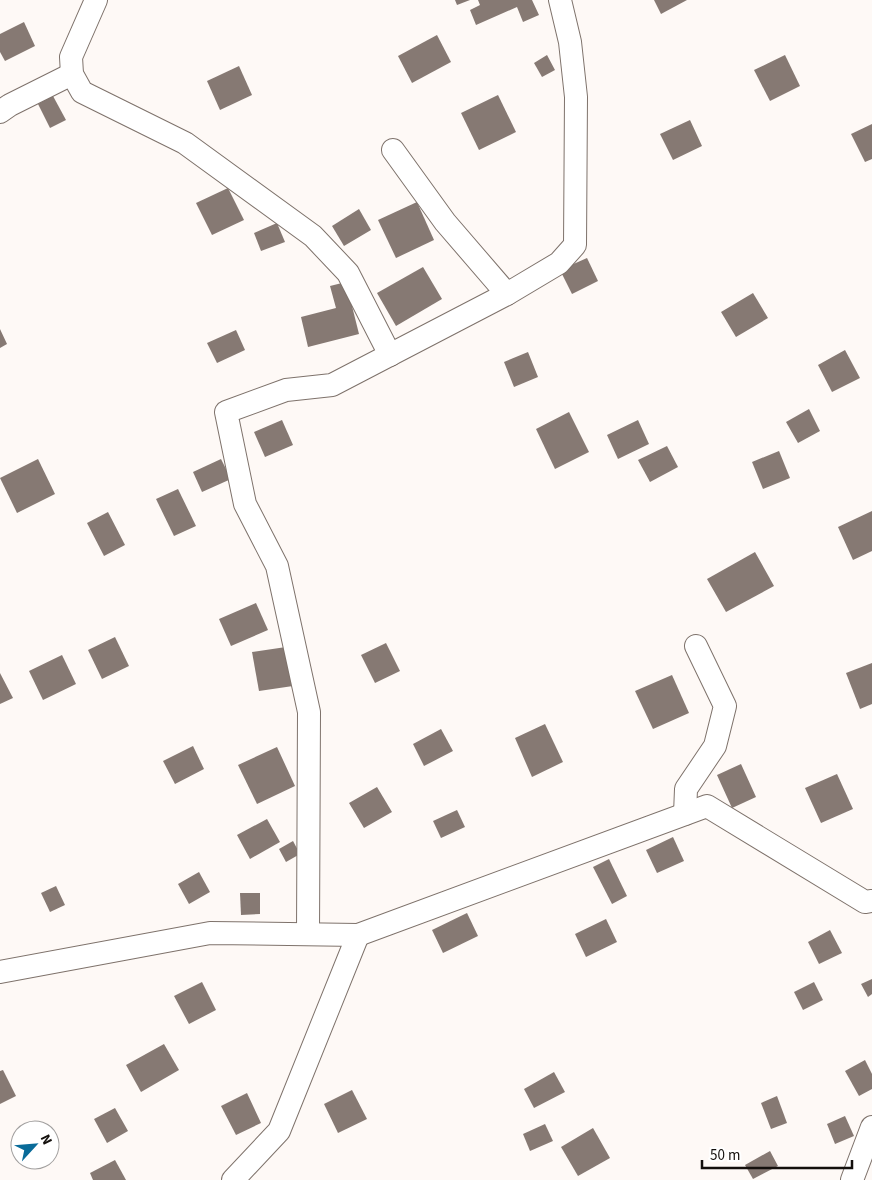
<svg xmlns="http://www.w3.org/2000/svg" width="872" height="1180" font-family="'Source Sans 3',sans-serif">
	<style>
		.building { fill: #867973 }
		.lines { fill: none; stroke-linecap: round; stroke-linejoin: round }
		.street-casing { stroke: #7e726b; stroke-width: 24 }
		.street { stroke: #fff; stroke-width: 22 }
	</style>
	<rect width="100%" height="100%" fill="#fef9f6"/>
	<g class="building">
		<path d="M455 0H470L457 5Z"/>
		<path d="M478 0H532L539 15 523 22 517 7 476 25 470 10 480 5Z"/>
		<path d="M654 0H687L661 14Z"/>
		<path d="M24 22 35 46 5 61 0 52V34Z"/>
		<path d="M437 35 451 62 412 83 398 56Z"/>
		<path d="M547 55 555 70 542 77 534 63Z"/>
		<path d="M785 55 800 86 770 101 754 70Z"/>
		<path d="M239 66 252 95 220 110 207 81Z"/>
		<path d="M498 95 516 132 479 150 461 113Z"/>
		<path d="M53 96 66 120 50 128 38 104Z"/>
		<path d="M690 120 702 146 673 160 660 134Z"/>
		<path d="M872 124V159L865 162 851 134Z"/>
		<path d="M228 188 244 220 212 235 196 203Z"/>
		<path d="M417 202 434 240 396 258 378 220Z"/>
		<path d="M359 209 371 230 344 246 332 226Z"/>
		<path d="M277 223 285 242 261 251 254 233Z"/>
		<path d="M587 258 598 281 572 294 560 270Z"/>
		<path d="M423 267 442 299 396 326 377 293Z"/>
		<path d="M346 282 359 334 308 347 301 317 336 308 330 286Z"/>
		<path d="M753 293 768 318 736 337 721 312Z"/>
		<path d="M0 329 7 344 0 348Z"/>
		<path d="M236 330 245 350 217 363 207 343Z"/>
		<path d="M845 350 860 378 832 392 818 365Z"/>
		<path d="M528 352 538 377 514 387 504 362Z"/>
		<path d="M809 409 820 431 798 443 786 422Z"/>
		<path d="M569 412 589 452 555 469 536 429Z"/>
		<path d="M282 420 293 445 265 457 254 432Z"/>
		<path d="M638 420 649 444 618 459 607 435Z"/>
		<path d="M667 446 678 467 650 482 638 460Z"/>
		<path d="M779 451 790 478 763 489 752 462Z"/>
		<path d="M38 459 55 494 17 513 0 478Z"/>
		<path d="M221 459 231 479 202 492 193 472Z"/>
		<path d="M178 489 196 526 174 536 156 499Z"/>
		<path d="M872 511V551L853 560 838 527Z"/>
		<path d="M108 512 125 545 104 556 87 523Z"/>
		<path d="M755 552 774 586 726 612 707 579Z"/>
		<path d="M256 603 268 630 231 646 219 619Z"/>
		<path d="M115 637 129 666 102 679 88 650Z"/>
		<path d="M386 643 400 671 375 683 361 655Z"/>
		<path d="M286 647 293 686 259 691 252 652Z"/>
		<path d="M62 655 76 684 43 700 29 671Z"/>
		<path d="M872 663V704L860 709 846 673Z"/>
		<path d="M0 673 13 698 0 704Z"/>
		<path d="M672 675 689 713 653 729 635 691Z"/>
		<path d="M545 724 563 762 532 777 515 738Z"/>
		<path d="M441 729 453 751 424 766 413 744Z"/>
		<path d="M193 746 204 769 175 784 163 761Z"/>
		<path d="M277 747 295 786 257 804 238 765Z"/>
		<path d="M741 764 756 797 732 808 717 775Z"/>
		<path d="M837 774 853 809 821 823 805 788Z"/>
		<path d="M377 787 392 812 364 828 349 803Z"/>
		<path d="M457 810 465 827 441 838 433 821Z"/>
		<path d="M267 819 280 842 250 859 237 835Z"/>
		<path d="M673 837 684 861 657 873 646 850Z"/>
		<path d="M293 841 300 854 286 862 279 849Z"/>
		<path d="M609 859 627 896 612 904 593 867Z"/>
		<path d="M199 872 210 892 189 904 178 884Z"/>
		<path d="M56 886 65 905 50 912 41 893Z"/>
		<path d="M240 893H260V914L241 915Z"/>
		<path d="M467 913 478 936 443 953 432 930Z"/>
		<path d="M606 919 617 942 586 957 575 934Z"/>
		<path d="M830 930 842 953 819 964 808 942Z"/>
		<path d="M872 979V994L868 997 861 984Z"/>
		<path d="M202 982 216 1010 189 1024 174 996Z"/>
		<path d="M814 982 823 1000 803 1010 794 992Z"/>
		<path d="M164 1044 179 1070 141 1092 126 1065Z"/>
		<path d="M865 1060 872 1074V1089L859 1096 845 1071Z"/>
		<path d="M3 1070 16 1096 0 1104V1071Z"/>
		<path d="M554 1072 565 1092 534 1108 524 1089Z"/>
		<path d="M352 1090 367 1119 338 1133 324 1104Z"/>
		<path d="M247 1093 261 1123 236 1135 221 1106Z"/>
		<path d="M777 1096 787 1123 771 1129 761 1103Z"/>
		<path d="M115 1108 128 1131 107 1143 94 1119Z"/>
		<path d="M845 1116 854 1136 835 1144 827 1124Z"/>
		<path d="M545 1124 553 1141 530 1151 523 1134Z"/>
		<path d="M593 1128 610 1158 578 1176 561 1147Z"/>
		<path d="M770 1151 778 1166 753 1179 745 1165Z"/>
		<path d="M115 1160 126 1180H93L90 1173Z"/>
	</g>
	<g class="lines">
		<defs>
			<g id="street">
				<path d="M96 0 71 57 72 74 82 92 185 143 313 236 348 273 390 355"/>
				<path d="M0 112 10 105 72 74"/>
				<path d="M393 150 445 222 507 294"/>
				<path d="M685 814 686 789 715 746 725 706 696 646"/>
				<path d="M308 934 309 712 277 566 245 504 226 412 286 390 332 385 507 294 559 263 575 245 576 97 570 42 560 0"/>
				<path d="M0 972 210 933 358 935 707 806 865 902 872 901"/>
				<path d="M233 1180 279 1131 358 935"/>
				<path d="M852 1180 872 1127"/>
			</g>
		</defs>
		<use href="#street" class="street-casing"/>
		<use href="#street" class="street"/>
	</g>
	<g transform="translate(35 1145) rotate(64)"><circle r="24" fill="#ffffff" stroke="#a19f9e"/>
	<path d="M0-4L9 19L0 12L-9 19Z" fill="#096b99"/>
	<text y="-8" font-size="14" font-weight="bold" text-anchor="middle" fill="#130f0c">N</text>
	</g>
	<path d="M702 1160v8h150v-8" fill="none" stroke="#130f0c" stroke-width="2.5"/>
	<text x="710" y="1160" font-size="15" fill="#130f0c" stroke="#ffffff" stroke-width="4" paint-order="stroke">50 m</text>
</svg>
